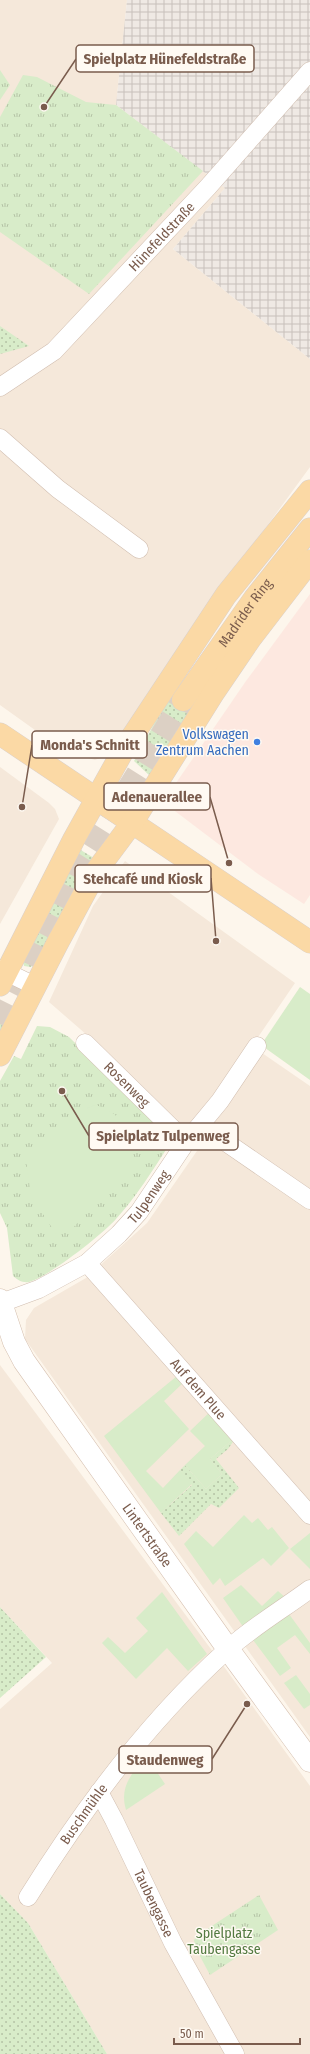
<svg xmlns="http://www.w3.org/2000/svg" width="310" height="2054" font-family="'Fira Sans Condensed',sans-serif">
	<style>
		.residential { fill: #f5e8da }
		.commercial { fill: #fde8e0 }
		.industrial { fill: url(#industrial-grid) }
		.grass { fill: url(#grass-dots) }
		.park { fill: url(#park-tufts) }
		.garden { fill: #d8ecc9 }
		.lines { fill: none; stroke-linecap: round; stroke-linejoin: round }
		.primary-tunnel { stroke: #dcd0c4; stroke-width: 22; stroke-dasharray: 22 11; stroke-linecap: butt }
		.minor-casing { stroke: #d1beb0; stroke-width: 19 }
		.secondary-casing { stroke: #d6c0b0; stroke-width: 23 }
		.primary-casing { stroke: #dad1cd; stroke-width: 23 }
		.minor { stroke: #fff; stroke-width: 18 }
		.secondary { stroke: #fff; stroke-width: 22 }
		.primary { stroke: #fbd9a5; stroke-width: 22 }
		.shop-dot { fill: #3f7fe0; stroke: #fffaf3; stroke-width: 1.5 }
		.labels { text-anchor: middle; stroke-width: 3; stroke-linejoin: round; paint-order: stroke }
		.street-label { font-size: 14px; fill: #7a5c4d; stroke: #fffaf3 }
		.shop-label { font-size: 14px; fill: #366cbe; stroke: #fffaf3; text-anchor: end }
		.park-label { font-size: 14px; fill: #537a41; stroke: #fffaf3 }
		.leader { fill: none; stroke: #7a5c4d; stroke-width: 1.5 }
		.callout-dot { fill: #7a5c4d; stroke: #fffaf3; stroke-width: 1.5 }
		.callout { fill: #fffaf3; stroke: #7a5c4d; stroke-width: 1.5 }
		.callout-label { font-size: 15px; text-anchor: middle; font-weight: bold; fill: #7a5c4d }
	</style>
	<defs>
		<pattern id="industrial-grid" width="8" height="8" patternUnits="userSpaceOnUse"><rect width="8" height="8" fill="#efe9e4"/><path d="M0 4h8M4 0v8" fill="none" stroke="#c7c0bb"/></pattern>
		<pattern id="grass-dots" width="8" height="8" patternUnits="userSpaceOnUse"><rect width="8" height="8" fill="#d8ecc9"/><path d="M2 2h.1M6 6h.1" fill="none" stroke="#b4c2a5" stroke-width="1.8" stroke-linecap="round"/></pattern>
		<pattern id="park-tufts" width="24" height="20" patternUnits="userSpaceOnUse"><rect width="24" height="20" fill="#d8ecc9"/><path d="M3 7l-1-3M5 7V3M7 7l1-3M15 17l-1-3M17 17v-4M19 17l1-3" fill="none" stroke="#b4c2a5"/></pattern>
	</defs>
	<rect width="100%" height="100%" fill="#fdf6ec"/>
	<g class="residential">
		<path d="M0 0H127L116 105 225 188 173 249 310 359V467L219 592 110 753 103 757 95 760 63 750 0 705Z"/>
		<path d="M0 767 49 803 55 809 59 819 0 924Z"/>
		<path d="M125 861 295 983 252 1046 310 1086V1737L25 1339 26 1320 34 1308 86 1278 147 1223 199 1148 110 1055 49 1002 93 906Z"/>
		<path d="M0 1365 225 1668 310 1786V2054H107L28 1923 0 1894V1709L52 1663 0 1607Z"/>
	</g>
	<path class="commercial" d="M310 594V895L304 904 258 874 163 802 246 681Z"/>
	<path class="industrial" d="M127 0H310V359L173 249 225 188 116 105Z"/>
	<g class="grass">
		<path d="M0 326 29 346 0 354Z"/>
		<path d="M173 689 177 697 196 704 150 776 134 761Z"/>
		<path d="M79 849 94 858 39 958 31 967 24 966 23 961Z"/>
		<path d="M0 1010 11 1016 0 1039Z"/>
		<path d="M237 1436 228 1449 216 1459 239 1488 219 1508 211 1504 179 1536 161 1513 192 1485 180 1470 185 1465 206 1489 222 1474 210 1459Z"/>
		<path d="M0 1607 46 1657 0 1698Z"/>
		<path d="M0 1894 28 1923 107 2054H0Z"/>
	</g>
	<g class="park">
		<path d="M0 70 10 85 0 100Z"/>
		<path d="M23 75 37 77 86 102 116 105 203 171 89 294 0 232V117Z"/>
		<path d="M37 1026 50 1027 69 1037 167 1133 169 1145C153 1170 136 1197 116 1219 102 1235 48 1277 29 1282 22 1283 18 1280 13 1276L7 1228 0 1213V1081L14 1056 21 1059Z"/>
		<path d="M259 1895 278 1930 210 1975 195 1947 194 1940 198 1935Z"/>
	</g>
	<g class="garden">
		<path d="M300 987 310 994V1080L261 1045Z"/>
		<path d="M95 1105C123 1111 137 1140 130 1167L69 1232 56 1234 31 1196 26 1160 85 1109Z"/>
		<path d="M177 1376 183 1383 164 1401 189 1429 146 1471 163 1488 180 1470 192 1484 161 1513 104 1436Z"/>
		<path d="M213 1409 237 1436 210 1459 222 1474 206 1489 185 1465 205 1446 190 1431Z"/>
		<path d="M244 1515 252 1523 258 1518 268 1530 272 1527 289 1548 271 1566 263 1558 225 1586 220 1578 213 1585 184 1544 196 1531 213 1547Z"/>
		<path d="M310 1533V1569L290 1549Z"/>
		<path d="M241 1585 262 1606 278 1591 286 1598 244 1628 223 1598Z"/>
		<path d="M162 1592 207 1654 188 1671 167 1648 136 1679 102 1643 108 1637 125 1653 148 1631 136 1618Z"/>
		<path d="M289 1614 310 1643V1654L295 1635 277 1648 291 1668 280 1676 253 1640Z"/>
		<path d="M296 1675 310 1694V1705L304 1709 284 1683Z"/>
		<path d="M146 1756 165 1784 126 1810C119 1787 132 1773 146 1756Z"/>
	</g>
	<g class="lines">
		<path class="primary-tunnel" d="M0 1024 82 862 183 700"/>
		<defs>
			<g id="minor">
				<path id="s1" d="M0 387 54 351 208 187 310 71"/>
				<path d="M0 438 58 489 139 549"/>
				<path d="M0 969 35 986"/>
				<path id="s2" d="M85 1043 186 1142"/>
				<path d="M201 1125 310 1200"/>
				<path id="s3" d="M87 1263 310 1515"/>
				<path id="s4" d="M1 1303 39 1289 87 1263 119 1234 139 1212 186 1142 220 1101 257 1046"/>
				<path id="s5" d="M99 1792 114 1820 173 1943 235 2054"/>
				<path id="s6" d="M28 1897C84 1807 148 1721 227 1650 251 1628 283 1609 310 1589"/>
			</g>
			<g id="secondary">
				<path id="s7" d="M0 1300 14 1342 24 1361 228 1649 310 1761"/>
			</g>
			<g id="primary">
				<path id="s8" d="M183 700 254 599 310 529"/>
				<path d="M0 734 310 942"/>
				<path d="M0 985 74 839 124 749 226 595 310 491"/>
				<path d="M0 1055 58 942 97 870 132 823 214 692 250 639 310 561"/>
			</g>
		</defs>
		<use href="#minor" class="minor-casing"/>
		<use href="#secondary" class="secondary-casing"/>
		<use href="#primary" class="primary-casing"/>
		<use href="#minor" class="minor"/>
		<use href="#secondary" class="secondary"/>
		<use href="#primary" class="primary"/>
	</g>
	<circle class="shop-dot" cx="257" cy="742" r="4"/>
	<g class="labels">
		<g class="street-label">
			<text dy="5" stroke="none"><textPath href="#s1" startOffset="222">Hünefeldstraße</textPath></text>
			<text dy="5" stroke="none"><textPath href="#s8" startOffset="107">Madrider Ring</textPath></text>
			<text dy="5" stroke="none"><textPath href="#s2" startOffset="59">Rosenweg</textPath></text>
			<text dy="5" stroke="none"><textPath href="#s4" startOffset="186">Tulpenweg</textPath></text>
			<text dy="5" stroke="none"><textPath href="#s3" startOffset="168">Auf dem Plue</textPath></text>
			<text dy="5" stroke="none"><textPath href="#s7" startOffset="279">Lintertstraße</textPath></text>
			<text dy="5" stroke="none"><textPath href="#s6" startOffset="100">Buschmühle</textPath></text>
			<text dy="5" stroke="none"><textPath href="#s5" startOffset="124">Taubengasse</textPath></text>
		</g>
		<g class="shop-label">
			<text x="249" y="739">Volkswagen<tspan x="249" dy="16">Zentrum Aachen</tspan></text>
		</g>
		<g class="park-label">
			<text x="224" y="1938">Spielplatz<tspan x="224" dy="16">Taubengasse</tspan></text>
		</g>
	</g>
	<path class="leader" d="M44 107L76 59M22 807L32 745M229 863L210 797M216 941L211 878M62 1091L89 1136M247 1704L212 1759"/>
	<g class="callout-dot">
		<circle cx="44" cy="107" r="4"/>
		<circle cx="22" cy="807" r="4"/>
		<circle cx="229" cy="863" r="4"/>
		<circle cx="216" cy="941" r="4"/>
		<circle cx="62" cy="1091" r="4"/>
		<circle cx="247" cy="1704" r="4"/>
	</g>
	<g class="callout">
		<rect x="76" y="45" width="178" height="27" rx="4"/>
		<rect x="32" y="731" width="115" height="27" rx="4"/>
		<rect x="104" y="783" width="106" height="27" rx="4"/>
		<rect x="75" y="865" width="136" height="27" rx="4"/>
		<rect x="89" y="1123" width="149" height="27" rx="4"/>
		<rect x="119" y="1746" width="93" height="27" rx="4"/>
	</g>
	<g class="callout-label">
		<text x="165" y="64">Spielplatz Hünefeldstraße</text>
		<text x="90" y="750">Monda's Schnitt</text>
		<text x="157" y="802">Adenauerallee</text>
		<text x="143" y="884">Stehcafé und Kiosk</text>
		<text x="163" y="1141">Spielplatz Tulpenweg</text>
		<text x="165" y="1765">Staudenweg</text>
	</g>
	<path d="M174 2038v6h126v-6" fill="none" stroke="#7a5c4d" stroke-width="2"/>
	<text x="180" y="2038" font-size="12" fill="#7a5c4d" stroke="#fffaf3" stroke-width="3" paint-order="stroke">50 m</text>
</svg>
